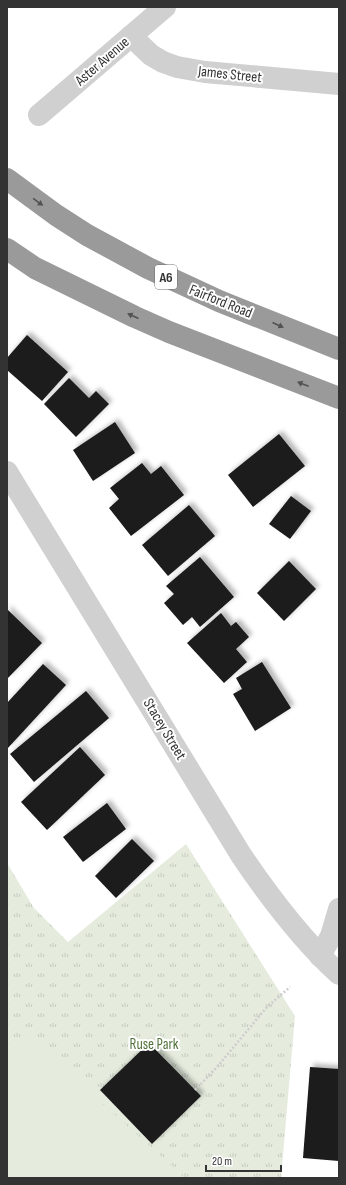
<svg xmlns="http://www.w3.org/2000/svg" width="346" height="1185" font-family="'Sofia Sans Condensed',sans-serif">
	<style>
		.park { fill: url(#park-tufts) }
		.pitch { fill: #e5ecde }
		.building { fill: #1a1a1a; filter: url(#shadow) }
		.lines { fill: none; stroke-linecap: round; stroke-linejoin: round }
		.path { stroke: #cdcdcd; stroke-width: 2.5; stroke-dasharray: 2 2; stroke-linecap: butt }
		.street { stroke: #d0d0d0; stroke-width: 22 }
		.highway { stroke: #9a9a9a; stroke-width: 22 }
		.oneway { fill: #525252 }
		.labels { text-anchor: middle; stroke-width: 4; stroke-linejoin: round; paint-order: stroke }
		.shield { fill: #fff; stroke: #707070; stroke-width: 1 }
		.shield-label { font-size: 14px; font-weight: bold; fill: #333 }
		.street-label { font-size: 15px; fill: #333; stroke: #fff }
		.park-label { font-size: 15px; fill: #52723d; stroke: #fff }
	</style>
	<defs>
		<pattern id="park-tufts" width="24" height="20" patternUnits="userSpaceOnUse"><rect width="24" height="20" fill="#e5ecde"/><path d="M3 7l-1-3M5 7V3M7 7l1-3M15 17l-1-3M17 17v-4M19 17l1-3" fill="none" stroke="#c5cbbf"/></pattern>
		<filter id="shadow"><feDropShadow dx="3.5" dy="-3.5" stdDeviation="2" flood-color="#0004"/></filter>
	</defs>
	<rect width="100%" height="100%" fill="#fff"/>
	<path class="park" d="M186 844 295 1016 281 1178H7V863L34 908 68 942Z"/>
	<path class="pitch" d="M25 1034 185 1178H7V1054Z"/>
	<g class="building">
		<path d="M27 335 68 372 42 401 7 370V358Z"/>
		<path d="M69 378 89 398 96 391 109 404 76 437 44 404Z"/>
		<path d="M115 422 135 453 93 481 73 450Z"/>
		<path d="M279 434 305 466 253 507 228 475Z"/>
		<path d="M142 463 151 474 161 466 184 495 131 536 109 508 119 499 110 488Z"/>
		<path d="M291 496 311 511 290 539 269 524Z"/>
		<path d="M189 505 215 536 168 576 142 545Z"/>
		<path d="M200 557 234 597 200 627 192 617 183 625 164 603 174 594 166 586Z"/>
		<path d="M289 561 316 589 284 621 257 593Z"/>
		<path d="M7 609 42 643 7 679Z"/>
		<path d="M221 613 231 626 236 622 249 637 236 649 247 662 224 683 187 643Z"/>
		<path d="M262 662 291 708 255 731 233 694 242 689 236 678Z"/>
		<path d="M43 664 66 685 7 749V703Z"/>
		<path d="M86 691 109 718 34 782 10 754Z"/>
		<path d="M80 747 105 775 47 830 21 802Z"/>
		<path d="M107 803 126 829 83 862 63 837Z"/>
		<path d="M132 839 154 861 116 898 95 876Z"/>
		<path d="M149 1043 201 1096 152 1144 100 1090Z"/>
		<path d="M310 1067 339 1069V1161L303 1158Z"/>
	</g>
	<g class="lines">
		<path class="path" d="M195 1090 217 1067 267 1007 290 987"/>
		<g class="street">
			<path d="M131 36 151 55 163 62 177 67 205 72 339 84"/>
			<path d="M39 115 165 7"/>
			<path d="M7 472 241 855C270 898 301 939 339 974"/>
			<path d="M320 956 331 936 339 909"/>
		</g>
		<g class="highway">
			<path d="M7 179 56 215 87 235 148 268 219 301 339 349"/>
			<path d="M7 249 35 268 135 317 169 332 339 398"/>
		</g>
	</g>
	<defs><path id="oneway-solid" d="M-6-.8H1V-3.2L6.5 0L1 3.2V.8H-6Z"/></defs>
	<g class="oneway">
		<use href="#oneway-solid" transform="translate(38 202) rotate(36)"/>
		<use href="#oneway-solid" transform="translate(133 316) rotate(-156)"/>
		<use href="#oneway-solid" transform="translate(278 325) rotate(24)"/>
		<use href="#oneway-solid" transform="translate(303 384) rotate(-159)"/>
	</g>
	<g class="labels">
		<rect class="shield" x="155" y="265" width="22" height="24" rx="3"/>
		<g class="shield-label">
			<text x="166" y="282">A6</text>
		</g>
		<g class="street-label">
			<text transform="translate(102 61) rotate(-41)" y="5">Aster Avenue</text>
			<text transform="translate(230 74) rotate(6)" y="5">James Street</text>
			<text transform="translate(221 301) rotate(22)" y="5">Fairford Road</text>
			<text transform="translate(165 729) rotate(59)" y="5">Stacey Street</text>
		</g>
		<g class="park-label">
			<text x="154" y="1049">Ruse Park</text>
		</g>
	</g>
	<rect width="346" height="1185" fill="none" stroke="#333333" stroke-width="16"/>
	<path d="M206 1165v6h75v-6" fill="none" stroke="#333333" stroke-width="2"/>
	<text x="212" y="1165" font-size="12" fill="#333333" stroke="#ffffff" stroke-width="3" paint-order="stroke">20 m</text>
</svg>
